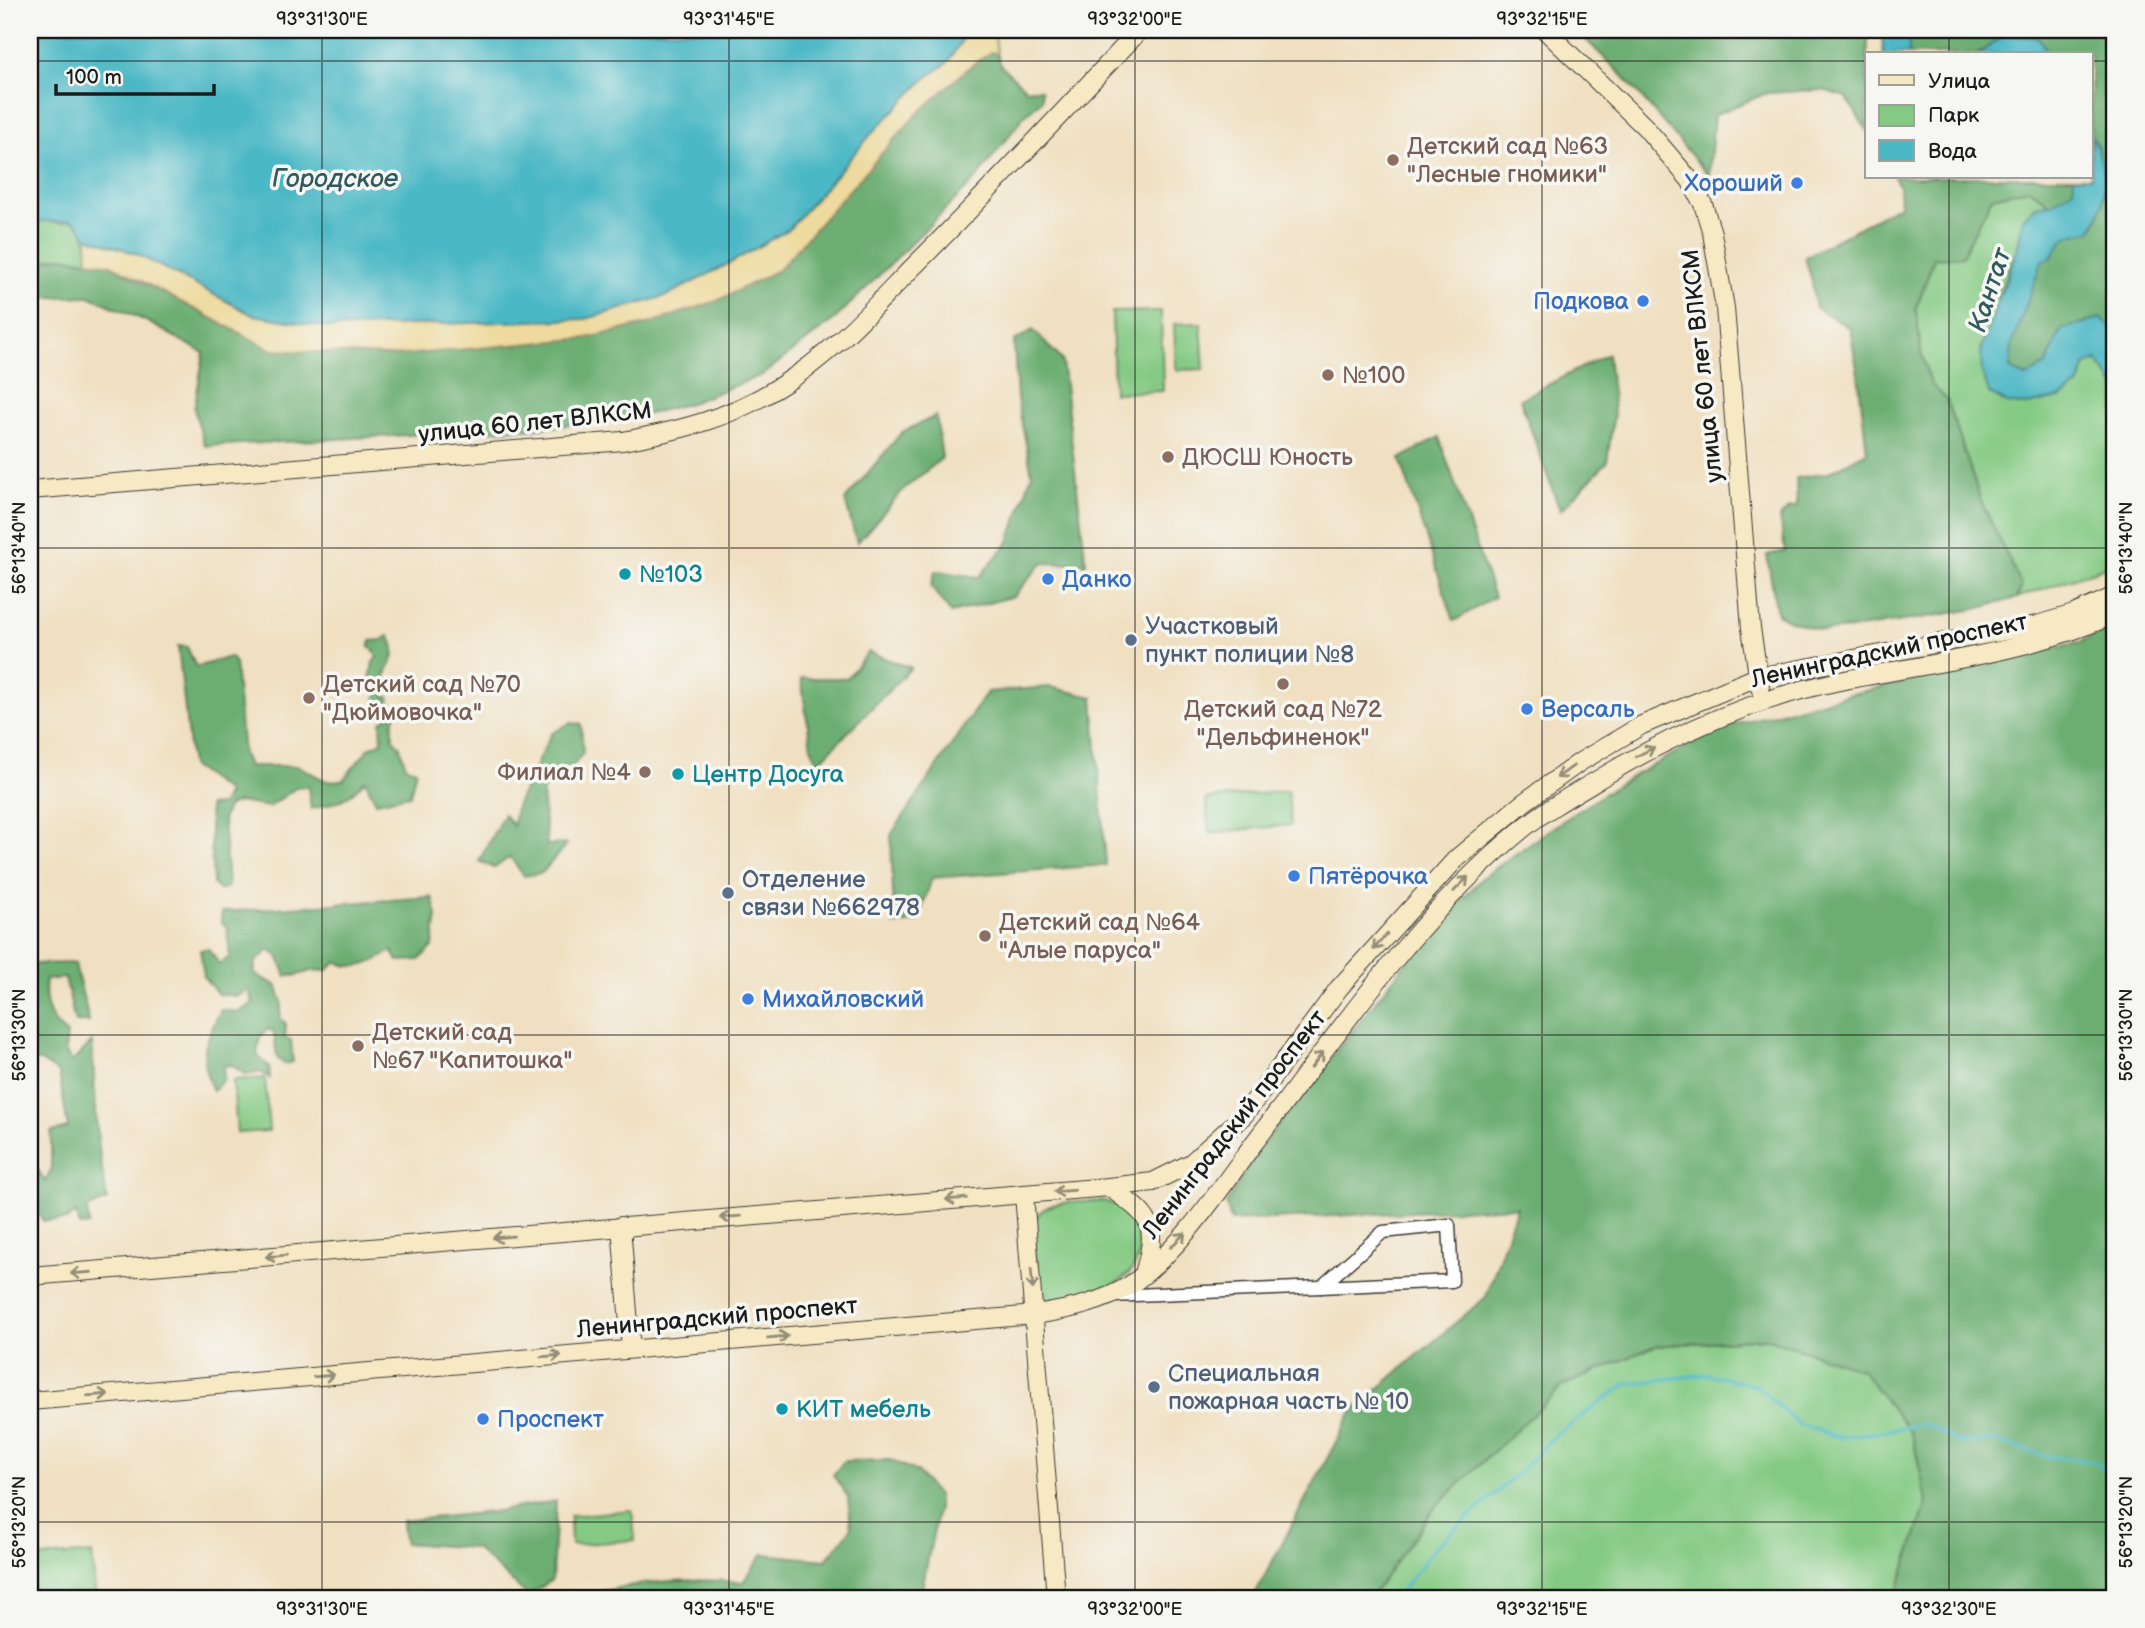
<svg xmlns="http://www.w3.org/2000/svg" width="2145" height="1628" font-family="'Balsamiq Sans',sans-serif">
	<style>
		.green { fill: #85ca84; stroke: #507350; stroke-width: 2 }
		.forest { fill: #6cae72; stroke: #446547; stroke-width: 2 }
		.sand { fill: #eeda9e; stroke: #857b5d; stroke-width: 2 }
		.water { fill: #4bb8c5; stroke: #346a70; stroke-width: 2 }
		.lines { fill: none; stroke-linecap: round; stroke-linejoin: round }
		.stream { stroke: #4bb8c5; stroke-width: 3.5 }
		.street-casing { stroke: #3c3935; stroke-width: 15 }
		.secondary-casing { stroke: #3c3935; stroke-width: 20 }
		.street { stroke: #fff; stroke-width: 12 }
		.secondary { stroke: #f6e9c3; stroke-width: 18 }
		.oneway { stroke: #948d78 }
		.ticks { fill: none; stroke: #1c1c1c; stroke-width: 2; stroke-opacity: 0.45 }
		.education-dot { fill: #8d6e63; stroke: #f6f6f2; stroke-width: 2.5 }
		.shop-dot { fill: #3f7fe0; stroke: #f6f6f2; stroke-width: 2.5 }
		.culture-dot { fill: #0f9aa8; stroke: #f6f6f2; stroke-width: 2.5 }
		.service-dot { fill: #5c6f8a; stroke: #f6f6f2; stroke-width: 2.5 }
		.labels { text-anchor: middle; stroke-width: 7; stroke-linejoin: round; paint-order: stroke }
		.education-label { font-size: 24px; fill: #785e54; stroke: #f6f6f2; text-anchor: start }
		.shop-label { font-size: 24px; fill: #366cbe; stroke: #f6f6f2; text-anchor: start }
		.street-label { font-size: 24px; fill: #1c1c1c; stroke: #f6f6f2 }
		.culture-label { font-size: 24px; fill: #0d838f; stroke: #f6f6f2; text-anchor: start }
		.service-label { font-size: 24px; fill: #4e5e75; stroke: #f6f6f2; text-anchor: start }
		.water-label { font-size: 26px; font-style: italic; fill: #2f5a60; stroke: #f6f6f2 }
		.neatline { fill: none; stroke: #1c1c1c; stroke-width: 2.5 }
		.ticks-label { font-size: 18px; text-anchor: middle; fill: #1c1c1c }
	</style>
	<rect width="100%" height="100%" fill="#f6f6f2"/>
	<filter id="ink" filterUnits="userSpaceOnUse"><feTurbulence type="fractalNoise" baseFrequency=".0143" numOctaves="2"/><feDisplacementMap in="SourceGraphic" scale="14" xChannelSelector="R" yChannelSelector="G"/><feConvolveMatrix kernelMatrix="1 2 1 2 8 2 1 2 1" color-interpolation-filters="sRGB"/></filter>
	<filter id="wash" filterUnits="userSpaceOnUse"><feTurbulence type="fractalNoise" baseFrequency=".00686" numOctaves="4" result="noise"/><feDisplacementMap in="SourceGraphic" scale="28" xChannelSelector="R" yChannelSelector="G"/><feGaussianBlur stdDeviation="1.57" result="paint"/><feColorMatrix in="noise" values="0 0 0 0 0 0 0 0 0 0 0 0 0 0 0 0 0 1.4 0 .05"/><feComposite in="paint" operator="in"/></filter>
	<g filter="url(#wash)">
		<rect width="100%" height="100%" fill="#f0e0c1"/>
		<g class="green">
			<path d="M2029 189 2051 204 2036 206 2023 219 2018 247 2001 288 1994 316 2059 398 2078 386 2086 365 2097 360 2115 386V562L2100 569 2017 598 2021 585 1981 501 1947 400 1931 384 1921 353 1916 309 1934 258 1962 256 1992 197Z"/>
			<path d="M46 220 62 223 71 220C88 228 87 245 88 261L61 257 30 263V221Z"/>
			<path d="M1161 311 1163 391 1114 393 1112 312Z"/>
			<path d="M1201 323 1204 369 1176 370 1174 324Z"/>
			<path d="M1288 791 1291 825 1209 833 1206 799Z"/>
			<path d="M265 1078 269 1131 237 1133 233 1080Z"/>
			<path d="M1103 1201C1118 1204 1129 1213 1135 1228 1157 1283 1090 1295 1053 1305L1039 1296 1032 1226C1041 1196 1077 1203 1103 1201Z"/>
			<path d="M1766 1338 1861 1369 1912 1434 1927 1502 1895 1598H1370L1437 1505 1564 1385 1655 1346Z"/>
			<path d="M632 1510 635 1540 571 1545 570 1516Z"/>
			<path d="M92 1553 95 1593 34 1598 31 1558Z"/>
		</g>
		<g class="forest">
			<path d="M1576 30H1868L1867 131 1846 97 1823 90 1767 93 1714 115 1709 176 1625 78Z"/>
			<path d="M1959 30H2115V333L2110 326 2100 318 2061 330 2046 365 2026 377 2010 369 2012 344 2042 261 2051 258 2062 239 2072 233 2100 152 2091 135V54H2049L2039 38 2005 35 1978 54H1909V33Z"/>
			<path d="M991 51 997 53 1001 66 1026 89H1041L1042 100 1024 116 976 179 836 318 762 375 693 402 634 418 540 428 205 446 194 409 204 353 146 321 89 296 30 298V263L61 257 110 265 272 350 392 356 587 338 651 323 719 300 778 270 916 115 972 65Z"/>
			<path d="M1894 177H2074V189L2051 204 2029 189 1992 197 1962 256 1934 258 1916 309 1921 353 1931 384 1947 400 1981 501 2022 586 2017 598 1976 609 1853 629 1823 631 1790 621 1777 614 1767 555 1785 551 1780 518 1788 509 1797 507 1796 478 1828 473 1867 452 1858 374 1850 328 1816 308 1812 282 1805 257 1900 205 1899 185Z"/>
			<path d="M1033 330 1062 360 1086 564 1042 563 1014 596 951 613 931 587 935 571 979 577 1009 542 1032 474 1017 399 1014 341Z"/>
			<path d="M1608 354 1614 413 1607 462 1560 511 1520 399Z"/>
			<path d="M936 416 942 458 904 489 857 543 845 500 902 432Z"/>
			<path d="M1439 437 1494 597 1454 621 1400 459Z"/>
			<path d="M2115 625V1598H1895L1927 1502 1912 1434 1861 1369 1766 1338 1655 1346 1564 1385 1437 1505 1370 1598H1253L1353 1410 1486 1297 1517 1207 1231 1221 1226 1204 1257 1152 1416 950 1482 878 1546 832 1622 782 1720 728 1851 694 2080 642Z"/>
			<path d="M389 636C403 658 384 667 383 685 383 689 384 693 385 697H389L390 704 399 708 393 721V738L400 747 406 767 416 770 410 795 376 802 365 780C346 802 339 801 311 809L308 787H297L269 807 238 802 227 807 223 818 228 887 219 890 213 884 209 806 222 805 228 792 191 766 178 646 187 647 196 667 230 657 235 663 243 754 248 766H298L326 781 343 780 369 748 382 742 381 722 390 715 383 706H377L376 685 370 680 373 662 377 657 375 652 369 646 371 641 382 640Z"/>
			<path d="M868 652 911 668 818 763 811 747 801 678H847Z"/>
			<path d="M1050 687 1093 697 1106 865 932 878 918 921 894 925 891 835 987 692Z"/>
			<path d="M570 723 581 724 583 753 573 766H557L542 793 547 845 567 844 542 873 524 876 510 857 494 868 479 861 504 814 513 826 516 806 551 734Z"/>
			<path d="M432 897 437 915 433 947 419 960 398 961 392 951C375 962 358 972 337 962L326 971C307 968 303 977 286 976L278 956 269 950 256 961 254 974 276 985 282 1002 280 1018 286 1024 285 1038 291 1040 293 1062 284 1064 277 1058 274 1032 268 1029 260 1037 257 1055 269 1067 270 1078 261 1072 246 1075 230 1064 223 1068 224 1079 213 1091C197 1056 205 1042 221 1010L239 1012 253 1003 248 990 238 996 218 994 204 977 200 950 209 949 219 964 230 957 227 927 221 922 222 912Z"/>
			<path d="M75 963C78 983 86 1002 89 1022H75L65 978 46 980C43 1001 49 1022 67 1034L65 1051 72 1062 92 1042 98 1144 107 1200 87 1209 89 1225 80 1226 76 1213 67 1220 43 1221C34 1204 30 1191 30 1172L38 1170 45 1182 51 1170V1132L68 1128 59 1073 41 1061H30V964Z"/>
			<path d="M891 1460 917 1472 938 1496V1510L920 1598H581C632 1580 689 1578 743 1582L763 1554 826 1560 851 1529 848 1497 833 1475 844 1461Z"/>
			<path d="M556 1501 552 1580 528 1596 475 1548 404 1543 402 1521 492 1512Z"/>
		</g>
		<path class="sand" d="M964 30H994L997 53 991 52 972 65 916 115 778 270 719 300 651 323 587 338 392 356 272 350 111 265 88 261 87 237 137 254 253 315 789 229 873 131 925 79 947 63 961 42Z"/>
		<g class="water">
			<path d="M30 30H964L961 42 947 63 925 79 874 131 789 229 732 262 666 296 586 319 330 328 253 315 137 254 87 237 77 223 71 220C58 224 44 220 30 221Z"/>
			<path d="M1882 30H1909V54H1883Z"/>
			<path d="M2005 35 2039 38 2049 54H1978Z"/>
			<path d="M2091 135C2108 168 2110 198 2091 231 2066 234 2064 236 2051 258L2042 261 2012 344 2010 369 2026 377 2046 365 2061 330 2100 318 2110 326 2115 333V386L2097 360 2086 365 2078 386 2059 398 2028 405 2008 404 1989 393 1982 373 1981 349 2018 247 2023 219 2036 206 2051 204 2073 189 2074 177H2091Z"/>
		</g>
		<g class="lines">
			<path class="stream" d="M1396 1598 1437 1545 1516 1475 1554 1436 1626 1384 1708 1374 1757 1386 1798 1424 1841 1438 1926 1424 1960 1443 1990 1440 2050 1457 2094 1461 2115 1478"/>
		</g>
	</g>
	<g filter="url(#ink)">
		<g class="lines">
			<defs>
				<g id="street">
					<path d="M1449 1225 1452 1281 1321 1287 1383 1232Z"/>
					<path d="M1112 1296 1321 1287"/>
				</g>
				<g id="secondary">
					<path d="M1545 30 1645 127 1690 180 1703 204 1712 233 1725 308 1751 628 1760 688"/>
					<path d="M30 490 623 441C682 430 731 418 782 385 832 354 871 310 912 268 990 191 1064 110 1140 30"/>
					<path d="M1109 1187C1147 1215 1160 1221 1145 1270"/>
					<path d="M1024 1194 1056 1598"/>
					<path d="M621 1226 631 1349"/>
					<path d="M30 1276 1109 1187 1153 1182 1191 1163 1244 1115 1339 988 1456 859 1523 803 1580 762 1642 725 1757 677 2037 625 2074 614 2115 596"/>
					<path d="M30 1401 1035 1315C1067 1310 1102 1303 1130 1285 1178 1253 1220 1189 1254 1143 1337 1035 1415 918 1520 831 1544 811 1572 795 1599 779 1673 734 1750 700 1835 682 1930 663 2026 653 2115 614"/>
				</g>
			</defs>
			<use href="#street" class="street-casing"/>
			<use href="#secondary" class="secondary-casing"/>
			<use href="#street" class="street"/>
			<use href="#secondary" class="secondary"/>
		</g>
		<defs><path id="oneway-shaft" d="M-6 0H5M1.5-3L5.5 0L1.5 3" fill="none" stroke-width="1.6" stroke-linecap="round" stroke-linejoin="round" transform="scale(1.75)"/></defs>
		<g class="oneway">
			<use href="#oneway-shaft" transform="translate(1645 752) rotate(-27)"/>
			<use href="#oneway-shaft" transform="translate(1565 772) rotate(144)"/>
			<use href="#oneway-shaft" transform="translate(1461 884) rotate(-46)"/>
			<use href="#oneway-shaft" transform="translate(1380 942) rotate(131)"/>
			<use href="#oneway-shaft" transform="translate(1317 1060) rotate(-53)"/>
			<use href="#oneway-shaft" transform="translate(1064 1191) rotate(176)"/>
			<use href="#oneway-shaft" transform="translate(956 1199) rotate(176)"/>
			<use href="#oneway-shaft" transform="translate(730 1217) rotate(175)"/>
			<use href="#oneway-shaft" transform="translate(503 1237) rotate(175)"/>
			<use href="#oneway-shaft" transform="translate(1178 1240) rotate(-45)"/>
			<use href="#oneway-shaft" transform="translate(276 1256) rotate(175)"/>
			<use href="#oneway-shaft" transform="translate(81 1273) rotate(176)"/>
			<use href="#oneway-shaft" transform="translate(1032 1279) rotate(85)"/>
			<use href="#oneway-shaft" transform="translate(778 1337) rotate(-5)"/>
			<use href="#oneway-shaft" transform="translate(551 1356) rotate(-5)"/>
			<use href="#oneway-shaft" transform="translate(324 1376) rotate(-5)"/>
			<use href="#oneway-shaft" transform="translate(98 1395) rotate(-5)"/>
		</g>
	</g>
	<path class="ticks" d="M322 30V1598M729 30V1598M1135 30V1598M1542 30V1598M1949 30V54M30 61H1867M2091 61H2115M1949 177V1598M30 548H2115M30 1035H2115M30 1522H2115"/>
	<g class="education-dot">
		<circle cx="1393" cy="160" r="7"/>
		<circle cx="1328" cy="375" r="7"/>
		<circle cx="1168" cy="457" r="7"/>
		<circle cx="1283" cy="684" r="7"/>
		<circle cx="309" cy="698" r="7"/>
		<circle cx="645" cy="772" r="7"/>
		<circle cx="985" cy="936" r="7"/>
		<circle cx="358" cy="1046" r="7"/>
	</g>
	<g class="shop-dot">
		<circle cx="1797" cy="183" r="7"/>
		<circle cx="1643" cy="301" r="7"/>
		<circle cx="1048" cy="579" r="7"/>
		<circle cx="1527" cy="709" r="7"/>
		<circle cx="1294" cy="876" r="7"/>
		<circle cx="748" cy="999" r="7"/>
		<circle cx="483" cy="1419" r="7"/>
	</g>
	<g class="culture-dot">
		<circle cx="625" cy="574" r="7"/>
		<circle cx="678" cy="774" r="7"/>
		<circle cx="782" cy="1409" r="7"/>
	</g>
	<g class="service-dot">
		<circle cx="1131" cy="640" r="7"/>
		<circle cx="728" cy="893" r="7"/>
		<circle cx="1154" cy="1387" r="7"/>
	</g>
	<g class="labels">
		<g class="education-label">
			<text x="1407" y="154">Детский сад №63<tspan x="1407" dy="28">"Лесные гномики"</tspan></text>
			<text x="1342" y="383">№100</text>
			<text x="1182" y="465">ДЮСШ Юность</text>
			<text x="323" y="692">Детский сад №70<tspan x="323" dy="28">"Дюймовочка"</tspan></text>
			<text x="1283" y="717" text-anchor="middle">Детский сад №72<tspan x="1283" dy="28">"Дельфиненок"</tspan></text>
			<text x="631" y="780" text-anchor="end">Филиал №4</text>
			<text x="999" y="930">Детский сад №64<tspan x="999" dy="28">"Алые паруса"</tspan></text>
			<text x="372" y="1040">Детский сад<tspan x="372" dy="28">№67 "Капитошка"</tspan></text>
		</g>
		<g class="shop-label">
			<text x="1783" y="191" text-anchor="end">Хороший</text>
			<text x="1629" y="309" text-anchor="end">Подкова</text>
			<text x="1062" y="587">Данко</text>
			<text x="1541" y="717">Версаль</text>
			<text x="1308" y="884">Пятёрочка</text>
			<text x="762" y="1007">Михайловский</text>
			<text x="497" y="1427">Проспект</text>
		</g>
		<g class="street-label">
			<text transform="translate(1702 366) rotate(-96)" y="8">улица 60 лет ВЛКСМ</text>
			<text transform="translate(535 422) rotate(-6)" y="8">улица 60 лет ВЛКСМ</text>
			<text transform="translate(1889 650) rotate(-12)" y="8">Ленинградский проспект</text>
			<text transform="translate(1234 1124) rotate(-52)" y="8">Ленинградский проспект</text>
			<text transform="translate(717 1317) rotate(-5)" y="8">Ленинградский проспект</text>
		</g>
		<g class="culture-label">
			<text x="639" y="582">№103</text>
			<text x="692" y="782">Центр Досуга</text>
			<text x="796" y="1417">КИТ мебель</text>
		</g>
		<g class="service-label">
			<text x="1145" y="634">Участковый<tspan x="1145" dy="28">пункт полиции №8</tspan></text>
			<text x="742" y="887">Отделение<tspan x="742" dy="28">связи №662978</tspan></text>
			<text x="1168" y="1381">Специальная<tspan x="1168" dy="28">пожарная часть № 10</tspan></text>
		</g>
		<g class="water-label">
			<text x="335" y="187">Городское</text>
			<text transform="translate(1989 290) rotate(-72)" y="9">Кантат</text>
		</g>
	</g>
	<rect width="2145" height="1628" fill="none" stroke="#f6f6f2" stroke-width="77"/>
	<rect x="1865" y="52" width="228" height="126" fill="#f6f6f2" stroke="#9f9f9c" stroke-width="2"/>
	<rect x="1879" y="75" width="35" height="10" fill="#f6e9c3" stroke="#9f9f9c" stroke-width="2"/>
	<text x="1928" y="88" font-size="21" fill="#1c1c1c">Улица</text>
	<rect x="1879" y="105" width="35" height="21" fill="#85ca84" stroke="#9f9f9c" stroke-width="2"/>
	<text x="1928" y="122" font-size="21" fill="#1c1c1c">Парк</text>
	<rect x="1879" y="140" width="35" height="21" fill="#4bb8c5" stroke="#9f9f9c" stroke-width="2"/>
	<text x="1928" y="158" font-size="21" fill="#1c1c1c">Вода</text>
	<path d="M56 84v10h158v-10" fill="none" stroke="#1c1c1c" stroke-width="3.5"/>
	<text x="66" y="84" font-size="21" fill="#1c1c1c" stroke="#f6f6f2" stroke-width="5" paint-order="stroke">100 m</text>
	<rect x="38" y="38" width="2068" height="1552" class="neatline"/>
	<g class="ticks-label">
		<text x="322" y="25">93°31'30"E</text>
		<text x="729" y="25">93°31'45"E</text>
		<text x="1135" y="25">93°32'00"E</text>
		<text x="1542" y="25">93°32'15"E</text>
		<text transform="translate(19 548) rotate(-90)" y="6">56°13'40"N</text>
		<text transform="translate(2126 548) rotate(-90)" y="6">56°13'40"N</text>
		<text transform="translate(19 1035) rotate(-90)" y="6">56°13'30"N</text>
		<text transform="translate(2126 1035) rotate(-90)" y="6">56°13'30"N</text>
		<text transform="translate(19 1522) rotate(-90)" y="6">56°13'20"N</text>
		<text transform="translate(2126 1522) rotate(-90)" y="6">56°13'20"N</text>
		<text x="322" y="1615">93°31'30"E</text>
		<text x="729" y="1615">93°31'45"E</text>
		<text x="1135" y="1615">93°32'00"E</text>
		<text x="1542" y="1615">93°32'15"E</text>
		<text x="1949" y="1615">93°32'30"E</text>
	</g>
</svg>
